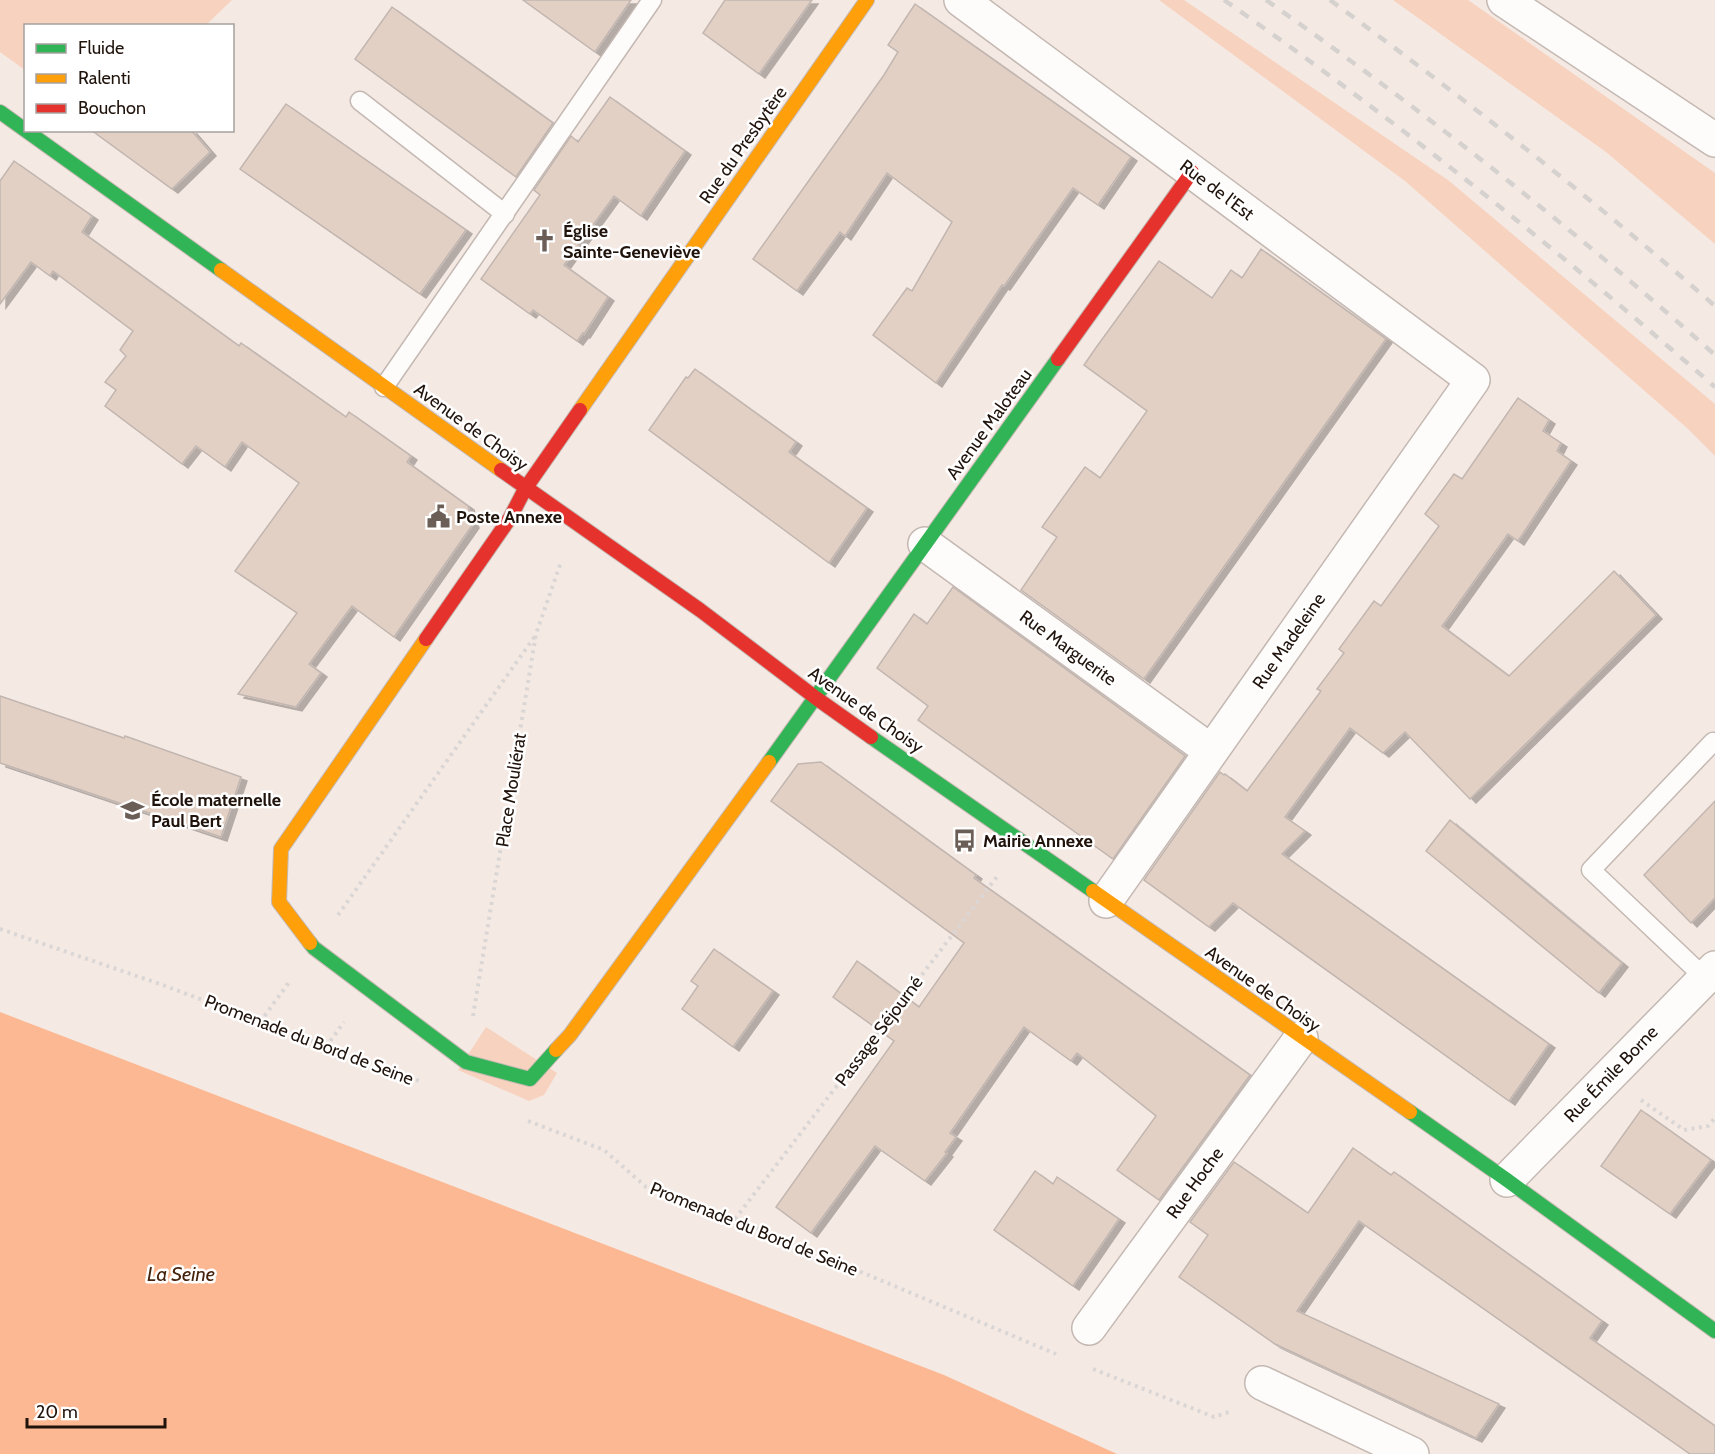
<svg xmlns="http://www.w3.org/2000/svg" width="1715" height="1454" font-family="Cabin,sans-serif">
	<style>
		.green { fill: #f7d2bf }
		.water { fill: #fbb892 }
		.building { fill: #e3d0c5; stroke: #c2b6b0; stroke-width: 1.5; filter: url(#shadow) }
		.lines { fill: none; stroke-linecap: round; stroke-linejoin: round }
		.lane-casing { stroke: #c4b8b2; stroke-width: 21 }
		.street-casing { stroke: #c4b8b2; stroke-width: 36 }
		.fast-casing { stroke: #c4b8b2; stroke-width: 16 }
		.slow-casing { stroke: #c4b8b2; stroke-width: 16 }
		.jam-casing { stroke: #c4b8b2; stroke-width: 16 }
		.path { stroke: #dad6d5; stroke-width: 4; stroke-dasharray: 3 4.5; stroke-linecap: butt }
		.lane { stroke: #fefcfb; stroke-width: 18 }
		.street { stroke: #fefcfb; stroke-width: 33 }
		.fast { stroke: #30b455; stroke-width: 14 }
		.slow { stroke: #ff9f0a; stroke-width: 14 }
		.jam { stroke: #e5322d; stroke-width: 14 }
		.rail { stroke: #d5d1cf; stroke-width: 4.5; stroke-dasharray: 10 10; stroke-linecap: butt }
		.labels { text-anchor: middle; stroke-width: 5; stroke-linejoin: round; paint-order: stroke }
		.street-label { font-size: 18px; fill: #20130c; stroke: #fff }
		.poi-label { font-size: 18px; font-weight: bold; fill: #20130c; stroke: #fff; text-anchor: start }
		.water-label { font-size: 20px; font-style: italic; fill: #46230d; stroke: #fff }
	</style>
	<defs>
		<filter id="shadow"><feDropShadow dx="6" dy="4" stdDeviation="0" flood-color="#0004"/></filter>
	</defs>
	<rect width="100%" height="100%" fill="#f5e9e3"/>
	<g class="green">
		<path d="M0 0H232L206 25 26 26 25 70 0 52Z"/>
		<path d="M1159 0H1184L1448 180 1715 404V456L1687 428 1405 181Z"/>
		<path d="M1393 0H1468L1715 173V244L1606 152Z"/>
		<path d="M486 1027 557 1073 544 1095 529 1101 458 1070Z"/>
	</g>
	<path class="water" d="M0 1012 944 1375 1117 1454H0Z"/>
	<g class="building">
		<path d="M523 0H631L595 52Z"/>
		<path d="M725 0H812L759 74 703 33Z"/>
		<path d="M915 4 1131 157 1098 205 1073 188 1004 286 1002 285 936 383 873 335 907 288 912 291 952 222 887 173 845 236 840 232 797 291 753 259 884 75 898 52 888 45Z"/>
		<path d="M392 7 553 123 516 177 355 59Z"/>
		<path d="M610 97 685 151 641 216 614 196 564 265 608 297 584 334 583 333 577 341 533 310 530 314 481 279 540 195 534 190 571 136 578 142Z"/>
		<path d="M286 104 466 230 420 294 240 169Z"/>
		<path d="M91 130H191L210 152 172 189Z"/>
		<path d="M14 161 92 216 82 232 239 346 241 343 346 417 349 412 411 456 407 462 468 506 473 524 394 637 352 606 309 664 321 673 296 707 238 694 297 613 235 571 299 483 242 442 225 467 196 446 182 464 105 406 116 390 105 382 126 356 120 350 133 331 53 271 50 276 31 262 0 304V181Z"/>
		<path d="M1261 249 1386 339 1144 679 1021 590 1057 537 1042 527 1085 467 1100 478 1147 411 1084 365 1095 349 1159 261 1212 298 1231 270 1242 278Z"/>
		<path d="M695 369 796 442 789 452 867 508 829 563 649 430 686 377 688 378Z"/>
		<path d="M1518 398 1549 420 1543 431 1561 443 1557 451 1571 461 1518 541 1508 534 1442 626 1509 676 1614 571 1656 615 1470 799 1405 732 1383 753 1350 728 1285 817 1305 831 1282 854 1549 1044 1509 1101 1233 903 1209 927 1144 880 1220 772 1224 775 1225 774 1247 791 1321 691 1317 689 1344 653 1339 649 1374 601 1381 606 1439 526 1425 514 1454 474 1462 479Z"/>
		<path d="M953 587 1185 756 1113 859 918 720 928 706 877 668 914 614 927 624Z"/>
		<path d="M0 696 124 738 125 736 241 777 221 837 0 763Z"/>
		<path d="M821 762 976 875 974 878 1250 1075 1159 1200 1117 1170 1156 1116 1077 1053 1071 1061 1024 1027 950 1133 956 1137 945 1152 947 1153 925 1181 875 1146 811 1233 776 1207 894 1041 833 997 857 961 919 1007 964 943 771 801 798 764Z"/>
		<path d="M1715 801V898L1691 923 1644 875Z"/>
		<path d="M1450 820 1622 963 1599 993 1426 851Z"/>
		<path d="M714 949 773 991 733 1047 682 1009 698 986 691 981Z"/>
		<path d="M1641 1110 1711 1160 1670 1214 1601 1166Z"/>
		<path d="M1353 1148 1391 1175 1394 1172 1602 1321 1590 1338 1715 1426V1454H1690L1359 1221 1297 1311 1499 1404 1476 1438 1275 1344 1179 1277 1208 1235 1190 1222 1234 1162 1308 1213Z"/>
		<path d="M1035 1171 1053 1184 1057 1177 1119 1219 1073 1286 994 1230Z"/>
	</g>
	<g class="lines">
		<defs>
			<g id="lane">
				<path d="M360 101 505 214"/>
				<path d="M384 387 652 0"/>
				<path d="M1705 978 1591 870 1713 742 1715 743"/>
			</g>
			<g id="street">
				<path d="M961 0 1473 380 1106 901"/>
				<path d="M1504 0 1715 140"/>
				<path d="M925 544 1211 751"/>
				<path d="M1507 1180 1715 968"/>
				<path d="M1089 1328 1301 1038"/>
				<path d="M1262 1383 1412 1454"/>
			</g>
			<g id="fast">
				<path d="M0 112 221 270"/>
				<path d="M871 737 1093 891"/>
				<path d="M769 762 1058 359"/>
				<path d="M310 943 314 948 466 1062 530 1079 556 1050"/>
				<path d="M1410 1112 1507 1180 1715 1331"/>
			</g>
			<g id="slow">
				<path d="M221 270 501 470"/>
				<path d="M580 410 867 0"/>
				<path d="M1093 891 1410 1112"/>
				<path d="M310 943 279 902 281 849 426 639"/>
				<path d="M556 1050 570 1035 769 762"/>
			</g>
			<g id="jam">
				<path d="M1058 359 1192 172"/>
				<path d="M501 470 700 610 816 698 871 737"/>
				<path d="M426 639 510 518 525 489 580 410"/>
			</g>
		</defs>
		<use href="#lane" class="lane-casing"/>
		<use href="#street" class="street-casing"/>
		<use href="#fast" class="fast-casing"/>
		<use href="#slow" class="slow-casing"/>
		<use href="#jam" class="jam-casing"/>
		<g class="path">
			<path d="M338 915 535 636"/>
			<path d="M0 929 160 984 422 1082"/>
			<path d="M473 1016 536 634 561 562"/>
			<path d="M260 1022 290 981"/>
			<path d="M326 1047 344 1022"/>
			<path d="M1641 1100 1684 1130 1708 1126 1715 1118"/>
			<path d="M528 1121 604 1150 646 1187 735 1219 1056 1354"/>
			<path d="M735 1219 999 874"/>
			<path d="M1093 1369 1214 1417 1232 1411"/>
		</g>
		<use href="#lane" class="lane"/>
		<use href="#street" class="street"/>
		<use href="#fast" class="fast"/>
		<use href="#slow" class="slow"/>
		<use href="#jam" class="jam"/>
		<g class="rail">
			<path d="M1224 0C1395 119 1558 250 1715 387"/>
			<path d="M1266 0C1422 110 1573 228 1715 355"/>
			<path d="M1330 0C1462 97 1592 198 1715 306"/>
		</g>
	</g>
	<defs>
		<symbol id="church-bare" viewBox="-9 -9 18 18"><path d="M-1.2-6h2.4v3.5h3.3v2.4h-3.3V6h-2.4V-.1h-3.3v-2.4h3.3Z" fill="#6b5e57" stroke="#fff" stroke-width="2.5" paint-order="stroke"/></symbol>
		<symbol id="civic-bare" viewBox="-9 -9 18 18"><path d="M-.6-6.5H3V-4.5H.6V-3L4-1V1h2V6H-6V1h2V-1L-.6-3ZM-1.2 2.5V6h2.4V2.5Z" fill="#6b5e57" stroke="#fff" stroke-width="2.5" paint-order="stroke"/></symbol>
		<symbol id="school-bare" viewBox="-9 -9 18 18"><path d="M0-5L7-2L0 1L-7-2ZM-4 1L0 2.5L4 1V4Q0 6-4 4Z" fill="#6b5e57" stroke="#fff" stroke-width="2.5" paint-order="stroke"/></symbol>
		<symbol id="bus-bare" viewBox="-9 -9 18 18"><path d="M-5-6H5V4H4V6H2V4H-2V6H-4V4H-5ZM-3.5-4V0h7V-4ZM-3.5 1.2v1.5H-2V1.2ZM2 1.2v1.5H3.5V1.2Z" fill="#6b5e57" stroke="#fff" stroke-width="2.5" paint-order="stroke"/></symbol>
	</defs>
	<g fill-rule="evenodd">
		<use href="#church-bare" x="528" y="224" width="33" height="33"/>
		<use href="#civic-bare" x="422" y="500" width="33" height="33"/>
		<use href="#school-bare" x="116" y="794" width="33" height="33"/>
		<use href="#bus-bare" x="948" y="824" width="33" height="33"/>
	</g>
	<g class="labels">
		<g class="street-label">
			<text transform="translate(743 145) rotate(-55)" y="6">Rue du Presbytère</text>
			<text transform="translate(1217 190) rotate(37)" y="6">Rue de l'Est</text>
			<text transform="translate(989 424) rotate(-54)" y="6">Avenue Maloteau</text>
			<text transform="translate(471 427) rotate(36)" y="6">Avenue de Choisy</text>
			<text transform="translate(1289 641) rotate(-55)" y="6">Rue Madeleine</text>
			<text transform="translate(1068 648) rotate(36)" y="6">Rue Marguerite</text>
			<text transform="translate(866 710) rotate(35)" y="6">Avenue de Choisy</text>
			<text transform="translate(511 790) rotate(-81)" y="6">Place Mouliérat</text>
			<text transform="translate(1263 989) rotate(35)" y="6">Avenue de Choisy</text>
			<text transform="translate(879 1031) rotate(-53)" y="6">Passage Séjourné</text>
			<text transform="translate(309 1040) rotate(21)" y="6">Promenade du Bord de Seine</text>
			<text transform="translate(1611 1074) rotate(-46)" y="6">Rue Émile Borne</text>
			<text transform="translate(1195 1183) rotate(-54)" y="6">Rue Hoche</text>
			<text transform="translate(754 1229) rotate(22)" y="6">Promenade du Bord de Seine</text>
		</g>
		<g class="poi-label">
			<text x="563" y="237">Église<tspan x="563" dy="21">Sainte-Geneviève</tspan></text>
			<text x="456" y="523">Poste Annexe</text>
			<text x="151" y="806">École maternelle<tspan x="151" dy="21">Paul Bert</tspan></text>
			<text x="983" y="847">Mairie Annexe</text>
		</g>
		<g class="water-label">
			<text x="181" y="1281">La Seine</text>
		</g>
	</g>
	<rect x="24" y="24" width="210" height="108" fill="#ffffff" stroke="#a6a19e" stroke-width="1.5"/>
	<rect x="36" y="44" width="30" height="9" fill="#30b455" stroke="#a6a19e" stroke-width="1.5"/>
	<text x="78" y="54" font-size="18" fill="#20130c">Fluide</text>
	<rect x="36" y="74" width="30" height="9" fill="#ff9f0a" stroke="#a6a19e" stroke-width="1.5"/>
	<text x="78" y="84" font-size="18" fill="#20130c">Ralenti</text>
	<rect x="36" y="104" width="30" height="9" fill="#e5322d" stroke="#a6a19e" stroke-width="1.5"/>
	<text x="78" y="114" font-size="18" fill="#20130c">Bouchon</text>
	<path d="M27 1418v9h138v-9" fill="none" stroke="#20130c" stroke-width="3"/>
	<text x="36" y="1418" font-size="18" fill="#20130c" stroke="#ffffff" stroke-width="4.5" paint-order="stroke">20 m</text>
</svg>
